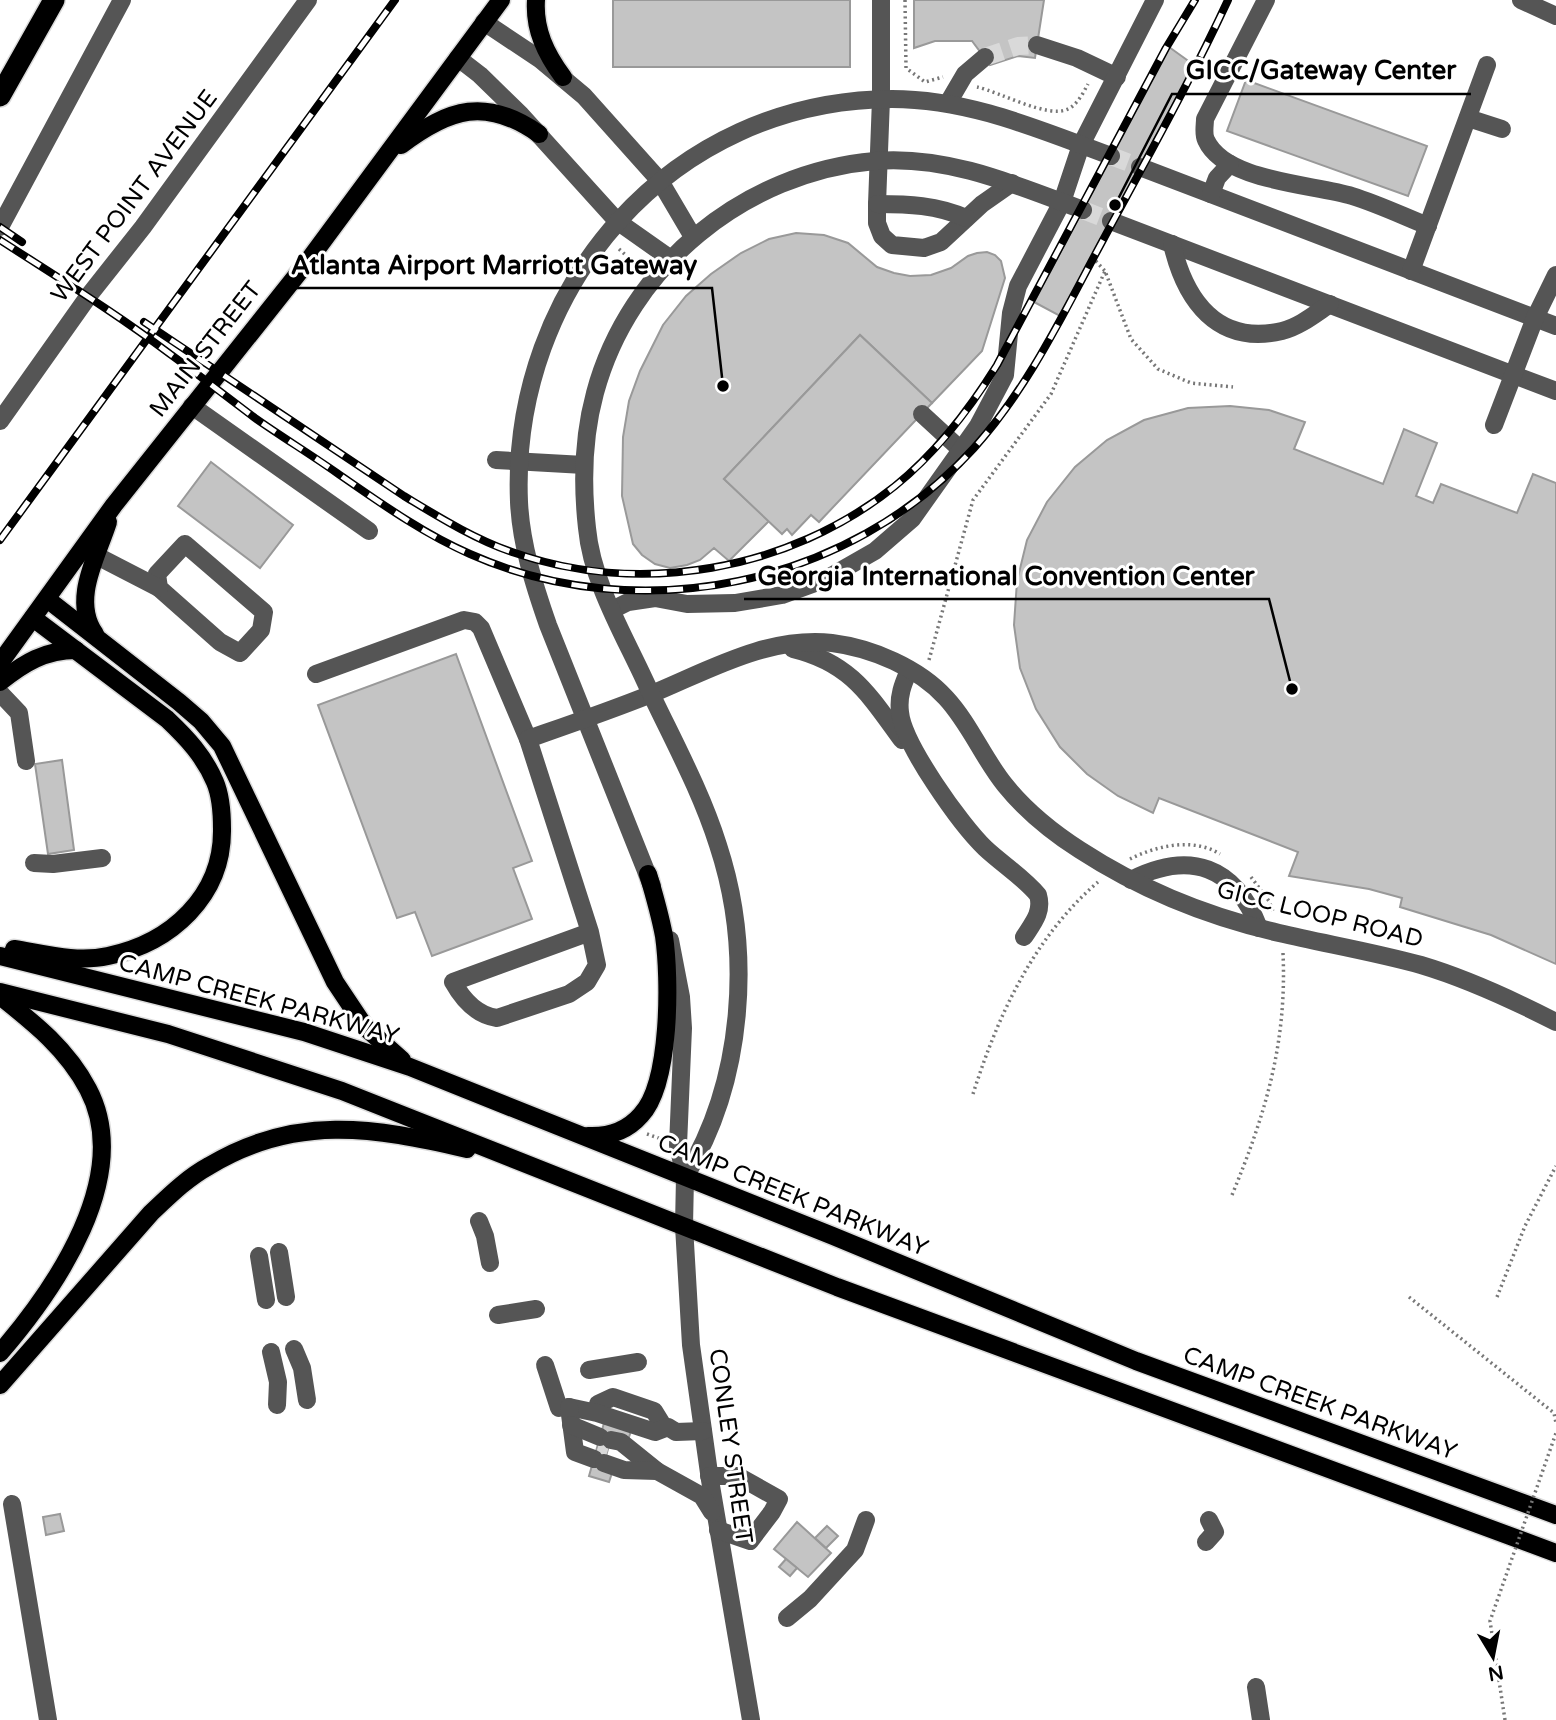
<svg xmlns="http://www.w3.org/2000/svg" width="1556" height="1720" font-family="'Varela Round',sans-serif">
	<style>
		.building { fill: #c4c4c4; stroke: #999; stroke-width: 2 }
		.lines { fill: none; stroke-linecap: round; stroke-linejoin: round }
		.minor-tunnel { stroke: #d9d9d9; stroke-width: 18; stroke-dasharray: 18 9; stroke-linecap: butt }
		.major-casing { stroke: #dbdbdb; stroke-width: 21 }
		.highway-casing { stroke: #dbdbdb; stroke-width: 24 }
		.path { stroke: #777; stroke-width: 3.5; stroke-dasharray: 2 3.5; stroke-linecap: butt }
		.minor { stroke: #555; stroke-width: 18 }
		.major { stroke: #000; stroke-width: 18 }
		.highway { stroke: #000; stroke-width: 21 }
		.rail-casing { stroke: #000; stroke-width: 8 }
		.rail { stroke: #fff; stroke-width: 5; stroke-dasharray: 16; stroke-linecap: butt }
		.path-bridge { stroke: #777; stroke-width: 3.5; stroke-dasharray: 2 3.5; stroke-linecap: butt }
		.labels { text-anchor: middle; stroke-width: 6; stroke-linejoin: round; paint-order: stroke }
		.street-label { font-size: 24px; fill: #000; stroke: #fff }
		.leader { fill: none; stroke: #000; stroke-width: 2.5 }
		.callout-dot { fill: #000; stroke: #fff; stroke-width: 2.5 }
		.callout-label { font-size: 26px; text-anchor: middle; font-weight: bold; fill: #000; stroke: #fff; stroke-width: 6; stroke-linejoin: round; paint-order: stroke }
	</style>
	<rect width="100%" height="100%" fill="#fff"/>
	<g class="building">
		<rect x="613" y="0" width="237" height="67"/>
		<path d="M914 0H1044L1035 58 1018 56 990 65 972 41H935L914 48Z"/>
		<path d="M1169 47 1194 65 1060 316 1034 302Z"/>
		<path d="M1246 80 1427 146 1408 196 1227 131Z"/>
		<path d="M796 233 824 235 848 243 877 267 894 273 910 276 931 275 951 268 968 256 977 253 987 252 995 255 1001 261 1005 278 982 351 932 403 860 335 724 479 769 521 729 561 714 548 700 560 687 565 670 568 655 564 642 555 633 544 622 496 623 437 629 401 640 371 663 325 686 296 711 274 741 253 769 239Z"/>
		<path d="M860 335 932 403 819 522 811 515 792 535 787 529 782 534 724 479Z"/>
		<path d="M1230 406 1269 410 1305 422 1294 449 1383 484 1404 429 1437 443 1416 496 1433 503 1441 484 1517 513 1533 474 1556 483V964L1491 935 1400 907 1402 898 1369 889 1289 876 1298 852 1159 798 1153 813 1118 796 1087 774 1060 747 1036 709 1020 668 1014 625 1017 581 1027 540 1047 502 1075 467 1107 440 1144 420 1188 408Z"/>
		<path d="M211 462 293 525 260 568 178 506Z"/>
		<path d="M456 654 532 861 513 868 532 919 432 956 415 912 397 918 318 705Z"/>
		<path d="M62 760 74 850 48 854 35 764Z"/>
		<path d="M604 1423 631 1431 628 1440 612 1435 602 1470 612 1473 609 1482 589 1476Z"/>
		<path d="M60 1514 64 1531 46 1535 43 1517Z"/>
		<path d="M797 1522 831 1553 808 1577 774 1549Z"/>
		<path d="M827 1526 838 1536 826 1548 815 1538Z"/>
		<path d="M786 1559 797 1568 790 1576 779 1567Z"/>
	</g>
	<g class="lines">
		<g class="minor-tunnel">
			<path d="M985 57 1018 46 1037 45"/>
			<path d="M1111 156 1140 167"/>
			<path d="M1083 210 1111 221"/>
			<path d="M597 1450 607 1453"/>
		</g>
		<defs>
			<g id="major">
				<path d="M536 0C534 30 546 54 563 77"/>
				<path d="M401 145C450 108 486 97 539 134"/>
				<path d="M47 599 179 702 201 721 222 746 335 982 365 1027 402 1060"/>
				<path d="M95 634C71 600 97 557 108 522"/>
				<path d="M0 663 114 505 308 261 501 0"/>
				<path d="M0 682C24 663 45 650 76 650"/>
				<path d="M14 949C45 954 77 963 108 956 171 943 223 896 222 829 222 814 221 796 215 782 204 756 187 738 167 719L33 618"/>
				<path d="M0 956 304 1032 410 1067 833 1236 1136 1361 1556 1515"/>
				<path d="M0 992 168 1034 342 1091 837 1287 1556 1553"/>
				<path d="M0 996C34 1023 67 1049 88 1089 134 1176 55 1289 0 1353"/>
				<path d="M588 1136C609 1137 627 1131 641 1115 671 1083 670 978 664 936 660 915 654 894 648 874"/>
				<path d="M0 1385 151 1213C169 1196 187 1178 209 1166 295 1114 374 1127 467 1149"/>
			</g>
			<path id="highway" d="M0 96 54 0"/>
		</defs>
		<use href="#major" class="major-casing"/>
		<use href="#highway" class="highway-casing"/>
		<g class="path">
			<path d="M905 0 906 68 925 82 943 77"/>
			<path d="M977 87C1000 92 1048 119 1068 109 1078 104 1083 93 1088 84"/>
			<path d="M619 249 630 259"/>
			<path d="M1092 257 1105 271"/>
			<path d="M929 660 973 500 1051 394 1105 271 1131 339 1158 369 1191 383 1233 387"/>
			<path d="M1130 859C1156 846 1193 837 1220 854"/>
			<path d="M1251 877 1269 901 1274 914"/>
			<path d="M973 1094C998 1015 1034 937 1098 882"/>
			<path d="M647 1134 661 1139"/>
			<path d="M1232 1195C1266 1113 1287 1042 1283 953"/>
			<path d="M1409 1297 1554 1413 1556 1423"/>
			<path d="M1497 1297 1525 1226 1556 1166"/>
		</g>
		<g class="minor">
			<path d="M881 0V99L877 204V223L882 236 892 245 924 248 941 242 982 204 1012 183"/>
			<path d="M1266 0 1205 119C1205 125 1203 134 1206 140 1225 182 1314 184 1352 196 1378 204 1403 216 1428 226"/>
			<path d="M1521 0 1556 16"/>
			<path d="M484 22 541 60 584 96 660 181 693 237"/>
			<path d="M1037 45 1077 58 1117 77"/>
			<path d="M458 58 480 75 521 115 617 221 671 259"/>
			<path d="M948 103 965 74 985 57"/>
			<path d="M1468 118 1502 129"/>
			<path d="M1140 167 1556 326"/>
			<path d="M1211 194 1217 178 1230 164"/>
			<path d="M877 204C908 204 937 205 966 218"/>
			<path d="M1111 221 1556 391"/>
			<path d="M0 227 122 0"/>
			<path d="M1172 244C1185 300 1217 346 1282 331 1299 327 1315 314 1330 304"/>
			<path d="M1411 271 1487 65"/>
			<path d="M192 406 369 531"/>
			<path d="M922 414 960 449"/>
			<path d="M0 421 90 294 143 227 308 0"/>
			<path d="M1494 425 1535 318 1556 275"/>
			<path d="M496 460 584 465"/>
			<path d="M185 544 264 612 261 630 240 653 220 642 159 588 157 574Z"/>
			<path d="M97 556 159 588"/>
			<path d="M612 610 628 602 655 598 687 604 735 603 782 595 826 579 875 551 912 519 978 426 1005 375 1011 313 1018 286 1062 202 1081 145 1155 0"/>
			<path d="M793 649C851 663 869 695 902 740"/>
			<path d="M909 670C903 684 898 696 900 712 903 744 961 825 985 848 1002 864 1023 877 1038 895 1043 912 1033 923 1024 937"/>
			<path d="M316 674 464 620 475 622 481 628 528 739"/>
			<path d="M0 693 19 713 26 761"/>
			<path d="M34 863 53 864 102 858"/>
			<path d="M1131 880C1190 850 1235 866 1259 928"/>
			<path d="M652 886 548 625C534 585 521 544 519 502 510 286 672 100 892 99 970 99 1040 130 1111 156"/>
			<path d="M590 932 453 982C463 1000 476 1015 497 1018L569 994 587 982 597 965 590 932 528 739C568 725 609 711 649 695 708 671 766 636 832 643 872 648 919 668 946 698 970 724 983 758 1005 785 1026 811 1052 832 1080 850 1140 889 1209 917 1279 933 1326 944 1374 952 1421 965 1468 979 1513 1000 1556 1022"/>
			<path d="M670 940 681 997 683 1028 678 1145 685 1177 684 1226 691 1345 710 1480 751 1720"/>
			<path d="M685 1177C744 1081 753 951 718 845 700 788 670 735 645 681 623 633 592 582 587 528 582 483 583 437 595 393 629 266 745 172 875 161 948 155 1016 185 1083 210"/>
			<path d="M479 1221 485 1236 490 1263"/>
			<path d="M279 1252 286 1297"/>
			<path d="M259 1256 266 1300"/>
			<path d="M498 1315 536 1309"/>
			<path d="M294 1349 302 1368 307 1400"/>
			<path d="M271 1352 278 1382 277 1405"/>
			<path d="M545 1365 559 1408"/>
			<path d="M589 1370 638 1362"/>
			<path d="M598 1404 613 1397 654 1411 662 1424"/>
			<path d="M569 1407 597 1413 655 1432 668 1427 676 1432 703 1431"/>
			<path d="M569 1407 575 1452 594 1459"/>
			<path d="M571 1425 600 1437"/>
			<path d="M611 1440 621 1442 657 1471"/>
			<path d="M604 1463 624 1470 657 1471 702 1496 712 1512"/>
			<path d="M709 1476H738L779 1499 772 1512 750 1541 718 1530"/>
			<path d="M12 1504 48 1720"/>
			<path d="M1206 1542 1215 1532 1209 1520"/>
			<path d="M787 1618 810 1599 855 1550 866 1520"/>
			<path d="M1256 1687 1261 1720"/>
		</g>
		<use href="#major" class="major"/>
		<use href="#highway" class="highway"/>
		<defs>
			<g id="rail">
				<path d="M0 227 22 242"/>
				<path d="M0 240C57 277 116 313 170 354 199 375 227 397 255 418 282 437 310 454 337 473 379 502 422 533 470 554 639 629 849 586 974 448 1029 387 1064 312 1103 240 1146 160 1190 82 1228 0"/>
				<path d="M144 322 404 496C439 517 474 539 512 552 640 597 789 571 895 486 937 452 969 410 997 365L1166 48 1195 0"/>
				<path d="M0 540 395 0"/>
			</g>
		</defs>
		<use href="#rail" class="rail-casing"/>
		<use href="#rail" class="rail"/>
		<path class="path-bridge" d="M1505 1720 1490 1621 1556 1433"/>
	</g>
	<g class="labels">
		<g class="street-label">
			<text transform="translate(134 196) rotate(-53)" y="8">WEST POINT AVENUE</text>
			<text transform="translate(205 349) rotate(-52)" y="8">MAIN STREET</text>
			<text transform="translate(1320 914) rotate(14)" y="8">GICC LOOP ROAD</text>
			<text transform="translate(259 999) rotate(15)" y="8">CAMP CREEK PARKWAY</text>
			<text transform="translate(793 1195) rotate(22)" y="8">CAMP CREEK PARKWAY</text>
			<text transform="translate(1320 1403) rotate(20)" y="8">CAMP CREEK PARKWAY</text>
			<text transform="translate(731 1446) rotate(82)" y="8">CONLEY STREET</text>
		</g>
	</g>
	<path class="leader" d="M1115 205L1172 94H1471M723 386L712 288H277M1292 689L1269 599H744"/>
	<g class="callout-dot">
		<circle cx="1115" cy="205" r="7"/>
		<circle cx="723" cy="386" r="7"/>
		<circle cx="1292" cy="689" r="7"/>
	</g>
	<g class="callout-label">
		<text x="1321" y="79">GICC/Gateway Center</text>
		<text x="494" y="274">Atlanta Airport Marriott Gateway</text>
		<text x="1006" y="585">Georgia International Convention Center</text>
	</g>
	<g transform="translate(1493 1657) rotate(170)" stroke="#ffffff" stroke-width="5" paint-order="stroke">
	<path d="M0-5L12 26L0 18L-12 26Z" fill="#000000"/>
	<text y="-10" font-size="19" font-weight="bold" text-anchor="middle" fill="#000000">N</text>
	</g>
</svg>
